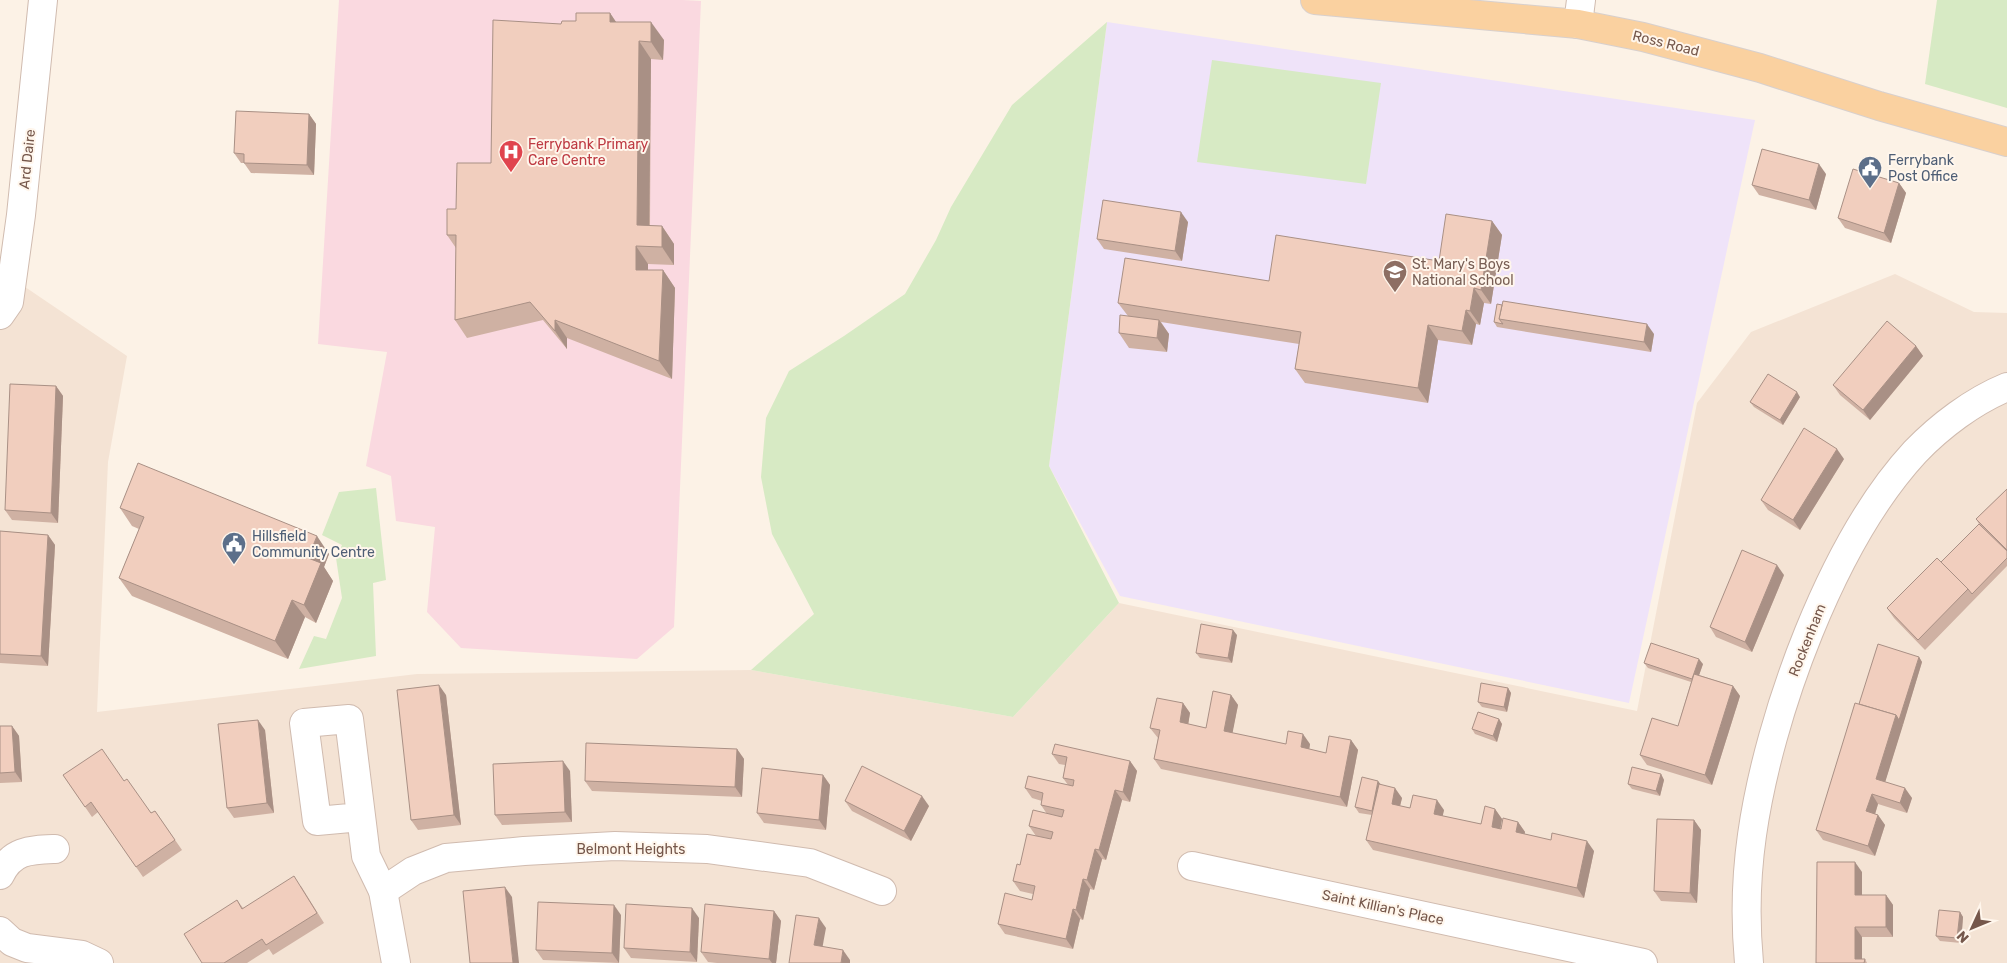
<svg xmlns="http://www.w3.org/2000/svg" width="2007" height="963" font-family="Rubik,sans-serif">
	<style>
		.residential { fill: #f4e3d4 }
		.education { fill: #efe3f9 }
		.medical { fill: #fad9e0 }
		.green { fill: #d7eac4 }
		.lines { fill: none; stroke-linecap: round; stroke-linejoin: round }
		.minor-casing { stroke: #d0bbaf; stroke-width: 30 }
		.major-casing { stroke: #d8d0cd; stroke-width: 30 }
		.minor { stroke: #fff; stroke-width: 28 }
		.major { stroke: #fad1a0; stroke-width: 28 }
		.wall { fill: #cfb1a3 }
		.shaded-wall { fill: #a99085 }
		.building { fill: #f1cebe; stroke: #a99085 }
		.labels { text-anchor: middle; stroke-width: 4; stroke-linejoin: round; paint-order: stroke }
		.street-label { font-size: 14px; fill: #75574b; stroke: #fff6ec }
		.health-label { font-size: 14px; fill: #be3a42; stroke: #fff6ec; text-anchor: start }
		.service-label { font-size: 14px; fill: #4e5e75; stroke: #fff6ec; text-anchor: start }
		.education-label { font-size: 14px; fill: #785e54; stroke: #fff6ec; text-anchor: start }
	</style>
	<rect width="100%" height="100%" fill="#fcf2e6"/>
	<path class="residential" d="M0 270 127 356 108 462 97 712 417 674 751 670 1013 717 1119 603 1637 711 1697 403 1751 332 1895 274 1974 312 2007 313V963H0Z"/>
	<path class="education" d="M1107 22 1755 120 1629 703 1120 596 1049 466Z"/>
	<path class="medical" d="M339 0H683L701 1 674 627 637 659 461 648 427 612 435 527 396 521 391 476 366 466 387 352 318 344Z"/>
	<g class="green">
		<path d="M1937 0H2007V108L1925 84Z"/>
		<path d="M1107 22 1049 466 1119 603 1013 717 751 670 814 614 772 534 761 477 766 418 789 371 844 336 905 294 936 240 951 207 1012 105Z"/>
		<path d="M1212 60 1381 83 1366 184 1197 162Z"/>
		<path d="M376 488 386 580 373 583 376 656 299 669 314 636 326 639 342 598 336 558 342 545 322 535 339 492Z"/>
	</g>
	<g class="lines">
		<defs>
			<g id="minor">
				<path d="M1578 24 1581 0"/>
				<path d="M0 315 9 302 21 215 43 0"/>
				<path d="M361 817 317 821 304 723 349 719 366 856 383 891 396 963"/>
				<path d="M1192 866 1643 963"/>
				<path d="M0 875C12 850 30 850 55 849"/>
				<path d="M383 891 413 871 446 858 524 851 615 846 707 849 810 863 882 891"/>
				<path d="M0 931 12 942 27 948 82 955 99 963"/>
				<path d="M1749 963C1745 920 1746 877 1752 835 1769 715 1832 542 1915 452 1940 426 1973 401 2007 387"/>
			</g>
			<path id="major" d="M1315 0 1578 24 1643 37 1760 68 1879 106 2007 142"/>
		</defs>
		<use href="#minor" class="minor-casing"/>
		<use href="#major" class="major-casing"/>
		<use href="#minor" class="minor"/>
		<use href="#major" class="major"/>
	</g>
	<g class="wall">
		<path d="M610 13 616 22 664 40 663 60 651 59 650 226H662L674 244V265L648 264V270H663L675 288 672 379 567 338V349L543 320 467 338 455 320 456 248 447 235 456 209 491 163 561 24 576 21Z"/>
		<path d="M309 114 316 124 314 175 251 173 244 163H241L234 153Z"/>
		<path d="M1826 174 1816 210 1759 195 1752 185Z"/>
		<path d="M1899 183 1906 193 1891 243 1845 228 1838 218Z"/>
		<path d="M1492 221 1502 235 1491 304 1484 303 1480 325 1476 324 1472 345 1438 340 1428 403 1305 383 1295 369 1299 344 1161 322 1169 334 1167 352 1129 348 1119 333 1128 316 1118 303 1269 281 1439 261Z"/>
		<path d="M1188 222 1182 261 1104 249 1097 239Z"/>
		<path d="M1497 304 1654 334 1651 352 1497 327 1494 322Z"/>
		<path d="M1916 346 1923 356 1870 420 1840 395 1833 385Z"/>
		<path d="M56 386 63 396 58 523 12 520 5 510Z"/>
		<path d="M1800 397 1783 425 1754 407 1750 402Z"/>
		<path d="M1844 459 1800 530 1768 510 1761 500Z"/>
		<path d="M2007 489V566L1925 650 1894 618 1887 608 1941 562 1979 524 1976 519Z"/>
		<path d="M120 508 329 554 324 567 333 581 316 623 305 617 288 659 132 596 119 578 139 529 132 526Z"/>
		<path d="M0 531 48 535 55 545 48 666 0 663Z"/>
		<path d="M1784 575 1752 652 1716 637 1710 627Z"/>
		<path d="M1237 635 1232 663 1200 658 1196 653Z"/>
		<path d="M1919 657 1922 662 1885 782 1912 798 1907 813 1878 804 1875 814 1878 815 1885 825 1875 856 1823 840 1816 830 1859 704Z"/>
		<path d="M1644 663 1703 664 1699 675 1733 686 1740 696 1712 785 1647 765 1640 755 1678 726 1691 682 1648 668Z"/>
		<path d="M1508 688 1511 693 1507 712 1482 707 1478 702Z"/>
		<path d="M446 695 461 825 418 830 411 820Z"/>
		<path d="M1231 695 1238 705 1232 733 1286 744H1310L1309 749 1326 753 1351 740 1358 750 1347 807 1161 769 1154 759 1158 738 1150 728 1183 703 1190 713 1188 724 1206 728Z"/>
		<path d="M1499 719 1502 724 1497 742 1475 734 1472 729Z"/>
		<path d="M0 726H12L19 736 22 782 0 783Z"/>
		<path d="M265 730 274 813 234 818 227 808Z"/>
		<path d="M737 749 744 759 742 797 592 791 585 781Z"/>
		<path d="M1052 754 1130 761 1137 771 1130 802 1122 800 1106 860 1102 859 1094 890 1090 889 1083 920 1080 919 1073 949 1005 934 998 924 1032 900 1033 894 1020 891 1013 881 1020 865 1036 836 1029 826 1047 814 1041 805 1042 801 1032 798 1025 788 1068 785 1063 778 1065 765 1059 764Z"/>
		<path d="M570 771 572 822 502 825 495 815Z"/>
		<path d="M1661 774 1664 780 1660 796 1632 789 1628 784Z"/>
		<path d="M63 775 124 781 151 813 155 811 182 850 143 877 98 812 92 817Z"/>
		<path d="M823 775 830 785 826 830 764 823 757 813Z"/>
		<path d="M1381 785 1402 798 1400 806 1410 808 1444 810 1442 816 1481 824 1495 809 1502 819 1500 829 1518 822 1525 832 1524 834 1594 851 1584 898 1373 850 1366 840 1372 815 1359 813 1355 807Z"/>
		<path d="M845 801 929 806 911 841 852 811Z"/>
		<path d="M1694 820 1701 830 1697 903 1661 901 1654 891Z"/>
		<path d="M1862 872V895H1886L1893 905V937H1862V959H1865L1867 963H1816Z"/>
		<path d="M301 886 324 923 273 955 269 949 247 963H202L237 900 243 908Z"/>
		<path d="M774 911 781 921 776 963H717L708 962 701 952Z"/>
		<path d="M1960 912 1963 917 1961 943 1940 941 1936 936Z"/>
		<path d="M621 915 619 963 543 960 536 950Z"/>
		<path d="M699 918 697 962 631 958 624 948Z"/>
	</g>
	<g class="shaded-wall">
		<path d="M610 13 622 31 610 22Z"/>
		<path d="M651 22 664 40 663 60 651 42Z"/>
		<path d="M639 41 651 59 649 243 637 225Z"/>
		<path d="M309 114 316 124 314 175 307 165Z"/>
		<path d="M1819 164 1826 174 1816 210 1809 200Z"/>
		<path d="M1899 183 1906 193 1891 243 1884 233Z"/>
		<path d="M1181 212 1188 222 1182 261 1175 251Z"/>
		<path d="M1492 221 1502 235 1491 304 1481 290Z"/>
		<path d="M662 226 674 244V265L662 247Z"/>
		<path d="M636 246 648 264V288L636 270Z"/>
		<path d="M663 270 675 288 672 379 659 361Z"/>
		<path d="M1474 288 1484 303 1480 325 1470 311Z"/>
		<path d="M1466 310 1476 324 1472 345 1462 331Z"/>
		<path d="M555 320 567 338V349L555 331Z"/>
		<path d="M1159 320 1169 334 1167 352 1157 338Z"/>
		<path d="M1647 324 1654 334 1651 352 1644 342Z"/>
		<path d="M1428 325 1438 340 1428 403 1418 388Z"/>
		<path d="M1916 346 1923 356 1870 420 1863 410Z"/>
		<path d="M56 386 63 396 58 523 51 513Z"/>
		<path d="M1797 392 1800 397 1783 425 1780 420Z"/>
		<path d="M1837 449 1844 459 1800 530 1793 520Z"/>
		<path d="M48 535 55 545 48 666 41 656Z"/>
		<path d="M317 536 329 554 324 567 333 581 316 623 304 605 308 558Z"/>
		<path d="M1777 565 1784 575 1752 652 1745 642Z"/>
		<path d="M292 600 305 617 288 659 275 641Z"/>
		<path d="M1233 630 1237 635 1232 663 1228 658Z"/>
		<path d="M1919 657 1922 662 1903 725 1899 720Z"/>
		<path d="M1699 659 1703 664 1696 684 1692 679Z"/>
		<path d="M439 685 446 695 461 825 454 815Z"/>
		<path d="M1733 686 1740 696 1712 785 1705 775Z"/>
		<path d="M1508 688 1511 693 1507 712 1504 707Z"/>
		<path d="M1231 695 1238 705 1231 741 1224 731Z"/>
		<path d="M1183 703 1190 713 1187 732 1180 722Z"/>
		<path d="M1896 715 1903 725 1883 789 1876 779Z"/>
		<path d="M1499 719 1502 724 1497 742 1493 736Z"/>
		<path d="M258 720 265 730 274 813 267 803Z"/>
		<path d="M12 726 19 736 22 782 15 772Z"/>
		<path d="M1303 734 1310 744 1308 757 1301 747Z"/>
		<path d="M1351 740 1358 750 1347 807 1340 797Z"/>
		<path d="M737 749 744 759 742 797 735 787Z"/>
		<path d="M563 761 570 771 572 822 565 812Z"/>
		<path d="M1130 761 1137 771 1130 802 1123 792Z"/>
		<path d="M1661 774 1664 780 1660 796 1656 791Z"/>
		<path d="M823 775 830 785 826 830 819 820Z"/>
		<path d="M1378 781 1382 786 1375 816 1372 811Z"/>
		<path d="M1395 788 1402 798 1398 814 1392 804Z"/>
		<path d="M1905 788 1912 798 1907 813 1900 803Z"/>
		<path d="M1115 790 1122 800 1106 860 1099 850Z"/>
		<path d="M1872 794 1878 804 1873 821 1866 811Z"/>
		<path d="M922 796 929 806 911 841 904 831Z"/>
		<path d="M1437 800 1444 810 1441 824 1434 814Z"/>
		<path d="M1495 809 1502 819 1499 837 1492 827Z"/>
		<path d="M1878 815 1885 825 1875 856 1868 846Z"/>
		<path d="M1694 820 1701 830 1697 903 1690 893Z"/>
		<path d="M1518 822 1525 832 1523 842 1516 832Z"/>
		<path d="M1587 841 1594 851 1584 898 1577 888Z"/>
		<path d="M1095 849 1102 859 1094 890 1087 880Z"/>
		<path d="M1855 862 1862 872V905L1855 895Z"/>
		<path d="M1083 879 1090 889 1083 920 1076 910Z"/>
		<path d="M505 887 512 897 519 963H513Z"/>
		<path d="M1886 895 1893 905V937L1886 927Z"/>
		<path d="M614 905 621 915 619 963 612 953Z"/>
		<path d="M692 908 699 918 697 962 690 952Z"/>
		<path d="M1073 909 1080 919 1073 949 1066 939Z"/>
		<path d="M774 911 781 921 776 963H772L769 959Z"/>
		<path d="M1960 912 1963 917 1961 943 1957 938Z"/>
		<path d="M819 918 826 928 821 955 814 945Z"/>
		<path d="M1855 927 1862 937V963L1855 959Z"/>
		<path d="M843 950 850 960V963H841Z"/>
	</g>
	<g class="building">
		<path d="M576 13H610V22H651V42L639 41 637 225 662 226V247L636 246V270H663L659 361 555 320V331L530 302 455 320 456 235H447V209H456L457 163H491L493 20 561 24 562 21H576Z"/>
		<path d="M236 111 309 114 307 165 244 163V154L234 153Z"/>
		<path d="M1762 149 1819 164 1809 200 1752 185Z"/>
		<path d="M1853 169 1899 183 1884 233 1838 218Z"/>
		<path d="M1103 200 1181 212 1175 251 1097 239Z"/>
		<path d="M1446 214 1492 221 1481 290 1474 288 1470 311 1466 310 1462 331 1428 325 1418 388 1295 369 1301 332 1118 303 1125 258 1269 281 1276 235 1439 261Z"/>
		<path d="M1503 301 1647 324 1644 342 1499 319Z"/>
		<path d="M1497 304 1502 305 1499 319 1503 324 1494 322Z"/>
		<path d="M1120 315 1159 320 1157 338 1119 333Z"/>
		<path d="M1887 321 1916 346 1863 410 1833 385Z"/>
		<path d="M1768 374 1797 392 1780 420 1750 402Z"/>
		<path d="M10 384 56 386 51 513 5 510Z"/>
		<path d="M1804 428 1837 449 1793 520 1761 500Z"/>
		<path d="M138 463 317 536 308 558 321 563 304 605 292 600 275 641 119 578 144 517 120 508Z"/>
		<path d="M2007 489V550L1976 519Z"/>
		<path d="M1979 524 2007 551V558L1972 594 1968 589 1941 562Z"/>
		<path d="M0 531 48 535 41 656 0 654Z"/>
		<path d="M1742 550 1777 565 1745 642 1710 627Z"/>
		<path d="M1937 558 1968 589 1918 640 1887 608Z"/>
		<path d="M1201 624 1233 630 1228 658 1196 653Z"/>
		<path d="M1651 643 1699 659 1692 679 1644 663Z"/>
		<path d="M1878 644 1919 657 1899 720 1896 715 1859 704Z"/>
		<path d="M1694 674 1733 686 1705 775 1640 755 1652 718 1678 726Z"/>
		<path d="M1481 683 1508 688 1504 707 1478 702Z"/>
		<path d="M439 685 454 815 411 820 397 690Z"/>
		<path d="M1213 691 1231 695 1224 731 1286 744 1288 731 1303 734 1301 747 1326 753 1329 736 1351 740 1340 797 1154 759 1160 730 1150 728 1157 698 1183 703 1180 722 1206 728Z"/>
		<path d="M1855 703 1896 715 1876 779 1905 788 1900 803 1872 794 1866 811 1878 815 1868 846 1816 830Z"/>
		<path d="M1478 712 1499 719 1493 736 1472 729Z"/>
		<path d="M258 720 267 803 227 808 218 724Z"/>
		<path d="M0 726H12L15 772 0 773Z"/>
		<path d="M586 743 737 749 735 787 585 781Z"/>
		<path d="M1055 744 1130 761 1123 792 1115 790 1099 850 1095 849 1087 880 1083 879 1076 910 1073 909 1066 939 998 924 1005 893 1032 900 1035 886 1013 881 1017 864 1020 865 1027 834 1051 839 1053 832 1029 826 1033 810 1062 817 1064 810 1041 805 1043 793 1025 788 1028 776 1073 786 1074 780 1063 778 1067 757 1052 754Z"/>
		<path d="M102 749 124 781 127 779 151 813 155 811 175 840 136 867 91 802 85 807 63 775Z"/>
		<path d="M563 761 565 812 495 815 493 764Z"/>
		<path d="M862 766 922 796 904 831 845 801Z"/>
		<path d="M1632 767 1661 774 1656 791 1628 784Z"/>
		<path d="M762 768 823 775 819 820 757 813Z"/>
		<path d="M1362 777 1378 781 1372 811 1355 807Z"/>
		<path d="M1379 784 1395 788 1392 804 1410 808 1413 795 1437 800 1434 814 1481 824 1485 806 1495 809 1492 827 1501 829 1503 818 1518 822 1516 832 1551 840 1552 833 1587 841 1577 888 1366 840Z"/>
		<path d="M1657 819 1694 820 1690 893 1654 891Z"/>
		<path d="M1817 862H1855V895H1886V927H1855V959H1865L1864 963H1816Z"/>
		<path d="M294 876 317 913 266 945 262 939 224 963H202L184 934 237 900 242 909Z"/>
		<path d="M505 887 513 963H470L463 891Z"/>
		<path d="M538 902 614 905 612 953 536 950Z"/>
		<path d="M626 904 692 908 690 952 624 948Z"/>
		<path d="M705 904 774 911 769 959 701 952Z"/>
		<path d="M1939 910 1960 912 1957 938 1936 936Z"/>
		<path d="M796 915 819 918 814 945 843 950 841 963H789Z"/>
	</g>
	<defs>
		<symbol id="hospital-pin" viewBox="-11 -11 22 30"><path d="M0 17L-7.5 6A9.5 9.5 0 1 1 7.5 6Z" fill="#e0444e" stroke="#fff6ec"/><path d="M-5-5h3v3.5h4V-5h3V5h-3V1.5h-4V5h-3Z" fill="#fff"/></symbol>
		<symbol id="civic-pin" viewBox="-11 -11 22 30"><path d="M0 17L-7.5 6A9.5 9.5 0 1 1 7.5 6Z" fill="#5c6f8a" stroke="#fff6ec"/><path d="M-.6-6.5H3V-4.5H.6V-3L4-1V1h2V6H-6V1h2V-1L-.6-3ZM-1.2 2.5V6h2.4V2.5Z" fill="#fff"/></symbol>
		<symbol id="school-pin" viewBox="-11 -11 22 30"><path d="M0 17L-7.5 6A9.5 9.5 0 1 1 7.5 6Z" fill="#8d6e63" stroke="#fff6ec"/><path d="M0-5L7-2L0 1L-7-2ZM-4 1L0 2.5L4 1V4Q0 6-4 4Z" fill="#fff"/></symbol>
	</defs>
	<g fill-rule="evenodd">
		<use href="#hospital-pin" x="497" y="138" width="28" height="38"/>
		<use href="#civic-pin" x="1856" y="154" width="28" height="38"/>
		<use href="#school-pin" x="1381" y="258" width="28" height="38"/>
		<use href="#civic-pin" x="220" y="530" width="28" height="38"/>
	</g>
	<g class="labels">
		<g class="street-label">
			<text transform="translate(1666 43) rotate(14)" y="5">Ross Road</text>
			<text transform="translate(27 159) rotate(-84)" y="5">Ard Daire</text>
			<text transform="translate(1807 640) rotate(-68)" y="5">Rockenham</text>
			<text x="631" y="854">Belmont Heights</text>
			<text transform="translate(1383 907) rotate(12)" y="5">Saint Killian's Place</text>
		</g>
		<g class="health-label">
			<text x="528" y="149">Ferrybank Primary<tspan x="528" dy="16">Care Centre</tspan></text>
		</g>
		<g class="service-label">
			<text x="1888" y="165">Ferrybank<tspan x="1888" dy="16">Post Office</tspan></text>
			<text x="252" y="541">Hillsfield<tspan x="252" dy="16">Community Centre</tspan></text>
		</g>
		<g class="education-label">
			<text x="1412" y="269">St. Mary's Boys<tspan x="1412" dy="16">National School</tspan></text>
		</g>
	</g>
	<g transform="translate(1972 928) rotate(226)" stroke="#fff6ec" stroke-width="4" paint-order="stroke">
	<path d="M0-4L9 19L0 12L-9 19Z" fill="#75574b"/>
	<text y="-8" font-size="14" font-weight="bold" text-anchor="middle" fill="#75574b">N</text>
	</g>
</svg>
